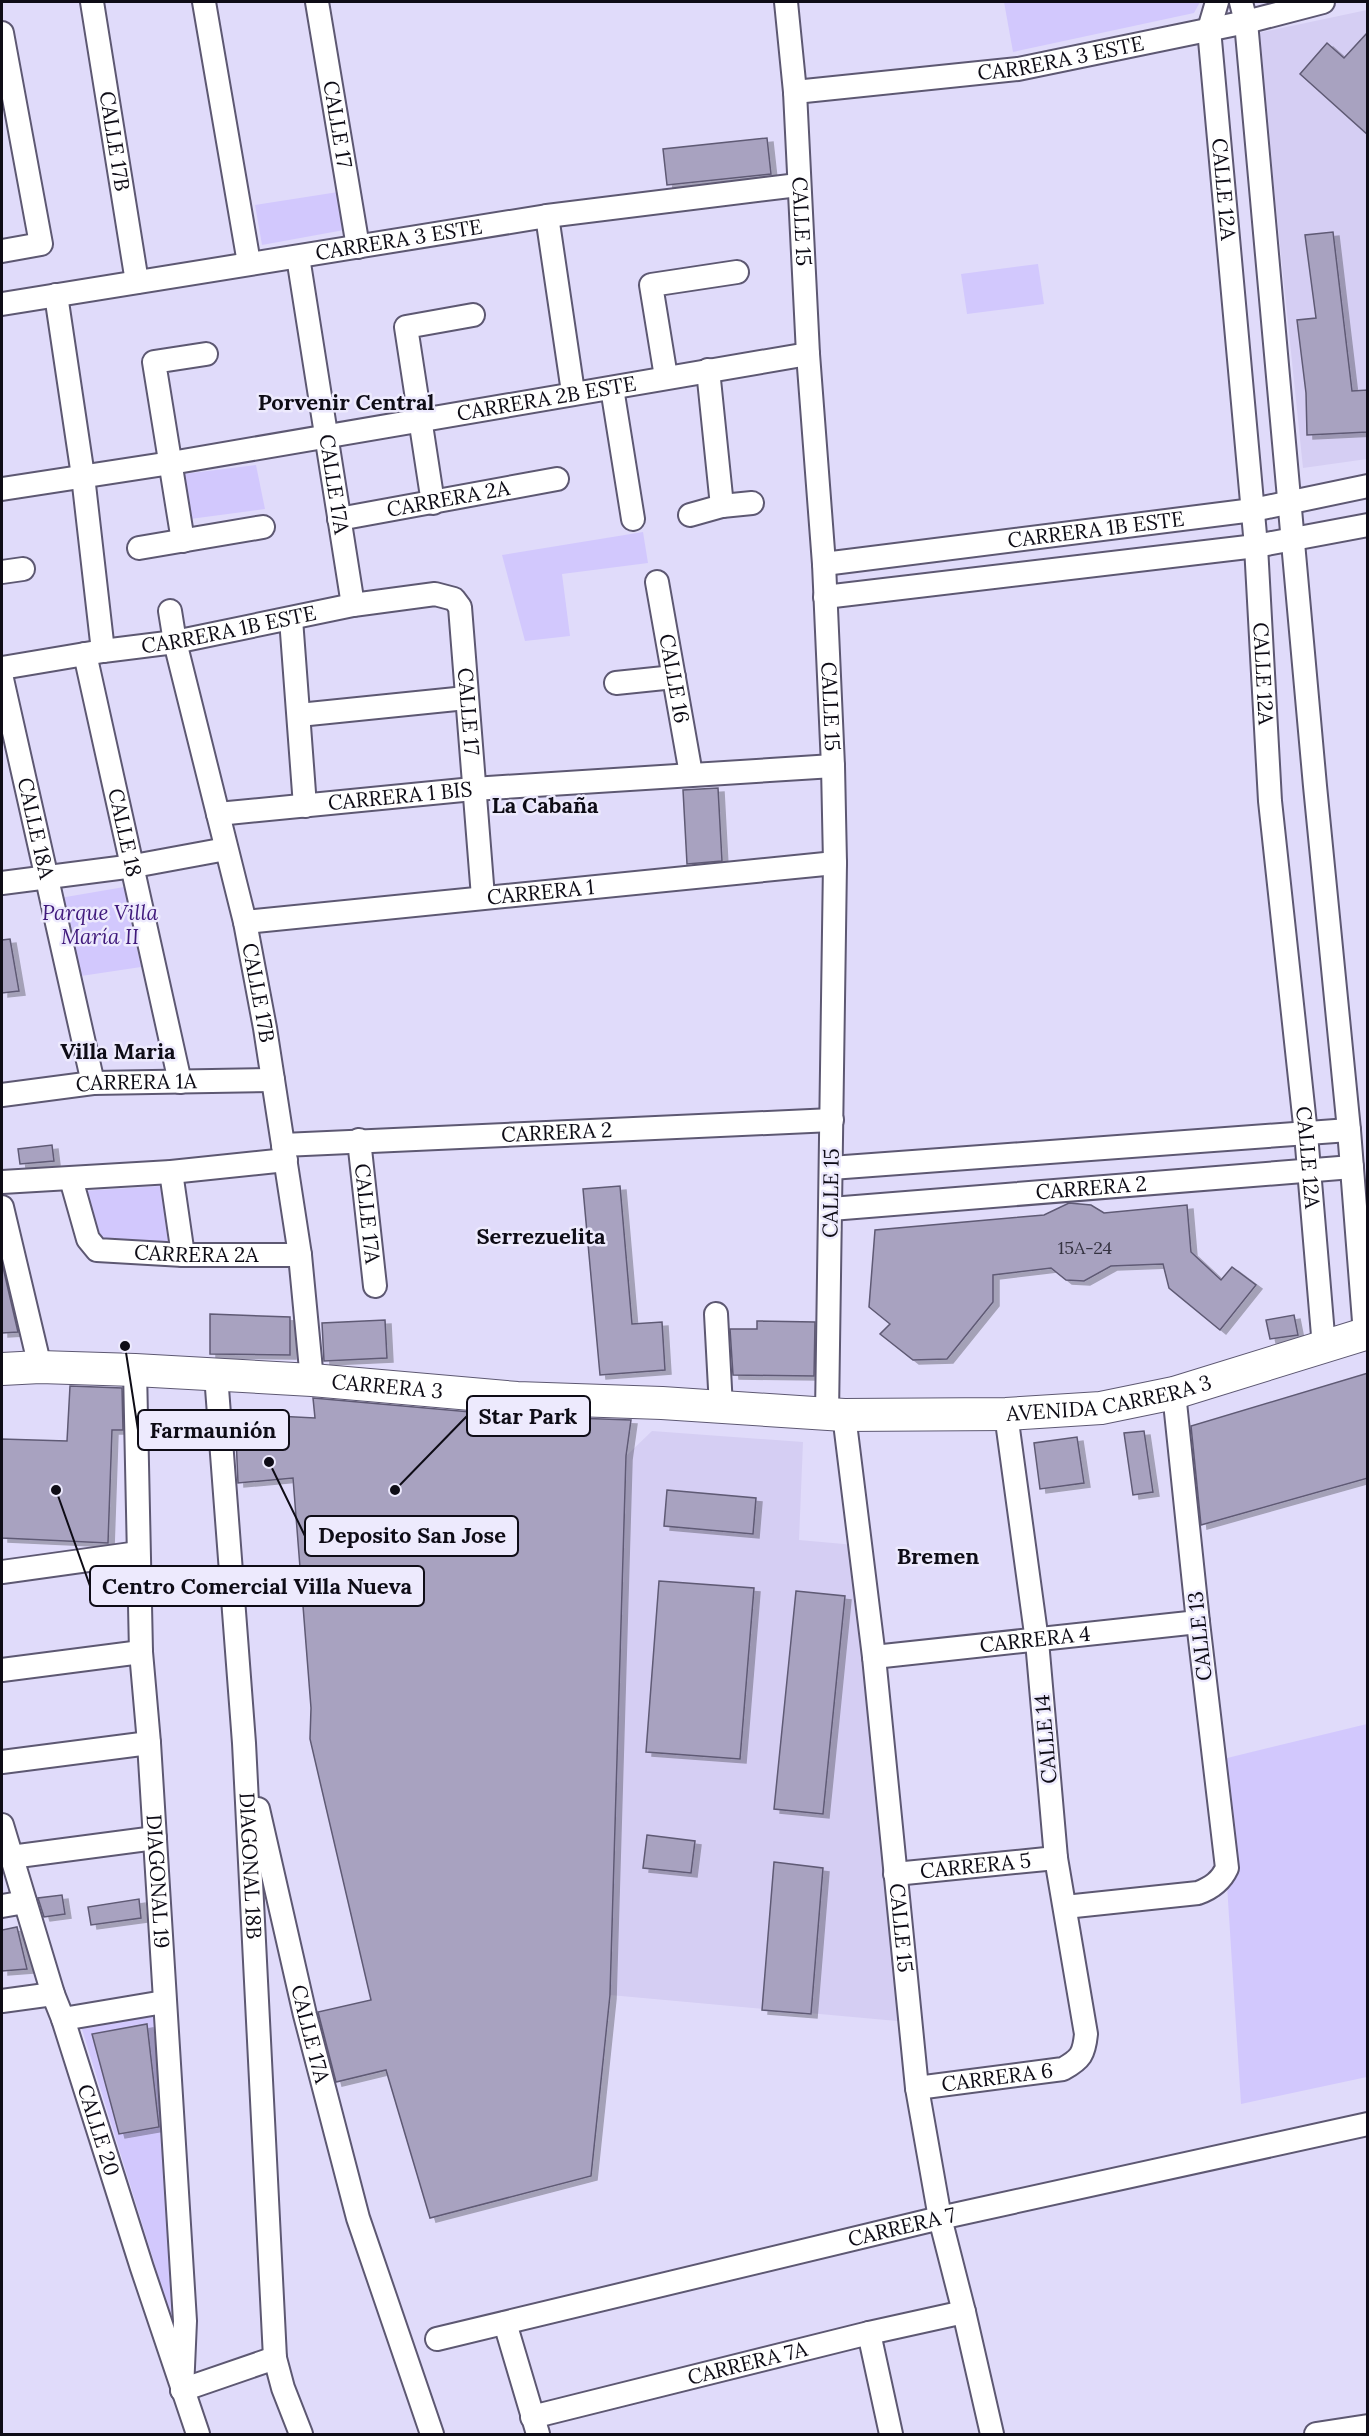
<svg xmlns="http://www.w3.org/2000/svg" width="1369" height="2436" font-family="Lora,serif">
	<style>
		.built { fill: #d5cef3 }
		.green { fill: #d2c8fd }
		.building { fill: #a8a2c0; stroke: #5f5a74; stroke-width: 1.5; filter: url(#shadow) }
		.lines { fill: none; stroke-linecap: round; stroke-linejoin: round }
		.street-casing { stroke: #5d5872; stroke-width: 26 }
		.secondary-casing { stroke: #5d5872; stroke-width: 34 }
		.street { stroke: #fff; stroke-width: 22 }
		.secondary { stroke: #fff; stroke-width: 32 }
		.labels { text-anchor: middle; stroke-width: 5; stroke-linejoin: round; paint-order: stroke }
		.number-label { font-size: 18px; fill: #343240 }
		.street-label { font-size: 21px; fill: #0e0c16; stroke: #edeafd }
		.park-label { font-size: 21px; font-style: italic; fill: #401a7c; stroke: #edeafd }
		.neighbourhood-label { font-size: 22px; font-weight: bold; fill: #0e0c16; stroke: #edeafd }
		.leader { fill: none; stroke: #0e0c16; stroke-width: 2 }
		.callout-dot { fill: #0e0c16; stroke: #edeafd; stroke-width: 2 }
		.callout { fill: #edeafd; stroke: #0e0c16; stroke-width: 2 }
		.callout-label { font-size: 22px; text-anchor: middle; font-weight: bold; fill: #0e0c16 }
	</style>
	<defs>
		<filter id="shadow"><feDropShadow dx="6" dy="4" stdDeviation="0" flood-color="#0004"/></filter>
	</defs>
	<rect width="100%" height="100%" fill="#e0dbfa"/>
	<g class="built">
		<path d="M1367 10V459L1303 468 1258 33Z"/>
		<path d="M652 1431 803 1442 799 1540 855 1545 908 2022 610 1995 626 1456Z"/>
	</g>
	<g class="green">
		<path d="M1004 2H1200L1194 13 1013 52Z"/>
		<path d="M338 192 344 230 262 245 255 205Z"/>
		<path d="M1038 264 1044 304 967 314 961 274Z"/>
		<path d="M256 465 265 509 190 519 184 474Z"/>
		<path d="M643 532 648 563 562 574 570 636 525 641 502 555Z"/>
		<path d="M124 887 141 967 81 976 60 898Z"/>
		<path d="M161 1186 168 1244 97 1238 82 1191Z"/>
		<path d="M1367 1724V2077L1241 2104 1219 1760Z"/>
		<path d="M154 2015 175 2317H171L81 2026Z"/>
	</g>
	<g class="building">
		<path d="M1368 32V135L1300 74 1327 43 1344 58Z"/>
		<path d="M767 138 771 174 667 185 663 149Z"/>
		<path d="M1333 232 1352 391 1368 390V432L1307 435 1306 393 1297 320 1316 318 1305 235Z"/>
		<path d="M718 788 722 861 687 864 683 790Z"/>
		<path d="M10 939 19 991 2 993V940Z"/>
		<path d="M52 1145 54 1161 20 1164 18 1149Z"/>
		<path d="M620 1186 632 1324 662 1322 665 1370 600 1375 583 1189Z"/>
		<path d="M1069 1203 1091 1205 1104 1213 1187 1205 1191 1252 1221 1280 1232 1267 1256 1285 1220 1330 1169 1288 1163 1264 1111 1266 1084 1281 1066 1280 1051 1268 993 1275V1302L947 1359 913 1360 880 1334 890 1324 869 1307 875 1230 1044 1215Z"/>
		<path d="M2 1263 18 1332 2 1333Z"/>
		<path d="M210 1314 290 1317V1355L210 1354Z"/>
		<path d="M1294 1315 1298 1335 1270 1339 1266 1320Z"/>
		<path d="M385 1320 387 1358 324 1361 322 1323Z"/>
		<path d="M757 1321 815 1322 814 1376 733 1375 730 1329H757Z"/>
		<path d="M1368 1373V1478L1201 1525 1191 1426Z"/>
		<path d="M70 1386 122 1388 123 1430H112L108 1543 2 1538V1439L67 1441Z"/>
		<path d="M313 1398 515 1416 631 1420 626 1456 610 1995 591 2176 430 2218 386 2070 336 2082 318 2012 371 2000 310 1739 311 1708 293 1478 238 1483 235 1414 315 1418Z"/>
		<path d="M1144 1431 1153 1492 1133 1495 1124 1433Z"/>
		<path d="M1077 1437 1084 1483 1040 1489 1034 1443Z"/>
		<path d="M667 1490 756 1498 753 1534 664 1526Z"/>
		<path d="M659 1581 754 1588 740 1759 646 1752Z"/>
		<path d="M796 1591 845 1596 823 1814 774 1809Z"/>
		<path d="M647 1835 695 1841 691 1873 643 1868Z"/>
		<path d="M774 1862 823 1868 811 2014 762 2010Z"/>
		<path d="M62 1895 65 1914 44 1917 38 1898Z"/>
		<path d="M139 1899 141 1918 91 1925 88 1907Z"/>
		<path d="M17 1927 27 1969 2 1971V1930Z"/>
		<path d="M147 2024 159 2127 119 2134 92 2034Z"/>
	</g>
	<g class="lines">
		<defs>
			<g id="street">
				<path id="s1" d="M92 2 137 282"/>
				<path d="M204 2 249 263"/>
				<path id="s2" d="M317 2 358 247"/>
				<path id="s3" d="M786 2 795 92 808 354 824 564 833 766 835 863 827 1414"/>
				<path id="s4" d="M1217 2 1209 29 1256 546 1270 801 1306 1134 1324 1347"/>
				<path d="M1241 2 1246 22 1315 786 1349 1130 1365 1334"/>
				<path d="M2 33 41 244 2 251"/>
				<path id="s5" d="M795 92 1018 69 1246 22 1323 2"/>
				<path d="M547 216 573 392"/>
				<path id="s6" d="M298 257 353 605"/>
				<path d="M56 295 83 476 103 651"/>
				<path id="s7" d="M2 304 547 216 798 185"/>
				<path d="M708 370 722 506"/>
				<path d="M666 377 651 285 737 272"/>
				<path d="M612 388 633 519"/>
				<path id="s8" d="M2 489 171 463 808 354"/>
				<path d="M433 503 406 327 473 315"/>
				<path d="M690 515 722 506 752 503"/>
				<path id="s9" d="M339 519 557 479"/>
				<path d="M183 541 154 362 206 354"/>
				<path d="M139 548 263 527"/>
				<path id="s10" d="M824 564 1253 510 1368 486"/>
				<path d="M2 572 23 569"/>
				<path id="s11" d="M657 582 691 774"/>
				<path d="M825 597 1256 546 1368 525"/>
				<path id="s12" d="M170 611 175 642 245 922 265 1028 300 1255 312 1380"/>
				<path d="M291 619 305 806"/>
				<path id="s13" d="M85 654 180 1082"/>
				<path id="s14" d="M2 668 103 651 175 642 353 605 435 594 454 599 460 607 483 897"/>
				<path id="s15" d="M2 679 93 1083"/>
				<path d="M616 683 674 677"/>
				<path d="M299 715 466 698"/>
				<path id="s16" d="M218 814 473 789 833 766"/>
				<path d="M2 883 134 866 226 849"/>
				<path id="s17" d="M245 922 835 863"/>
				<path id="s18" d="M2 1095 93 1083 273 1080"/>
				<path id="s19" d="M359 1140 375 1286"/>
				<path id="s20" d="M283 1145 832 1120"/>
				<path d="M831 1168 1349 1130"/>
				<path d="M171 1172 183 1255"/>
				<path id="s21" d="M71 1179 88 1239 97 1250 183 1255H300"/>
				<path d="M2 1182 171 1172 286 1160"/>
				<path d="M2 1207 40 1367"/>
				<path id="s22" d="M831 1209 1352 1167"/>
				<path d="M716 1314 721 1407"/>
				<path id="s23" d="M135 1370 141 1652 149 1743 185 2321 182 2390"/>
				<path id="s24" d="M216 1375 244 1743 275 2358 283 2388 301 2434"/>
				<path id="s25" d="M844 1415 874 1657 917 2088 940 2218 964 2312 992 2434"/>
				<path d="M2 1572 138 1553"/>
				<path id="s26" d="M874 1657 1198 1622"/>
				<path d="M2 1670 141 1652"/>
				<path d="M2 1762 149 1743"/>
				<path id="s27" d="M258 1809 305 2015 358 2218 432 2434"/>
				<path id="s28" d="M2 1825 53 1994 63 2019 142 2268 198 2434"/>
				<path d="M11 1857 155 1838"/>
				<path id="s29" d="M895 1874 1056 1858"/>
				<path d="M2 1906 25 1902"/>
				<path d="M1065 1907 1198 1893C1212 1888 1221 1881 1227 1868L1198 1622 1174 1393"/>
				<path d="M2 2001 53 1994"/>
				<path d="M63 2019 164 2002"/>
				<path id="s30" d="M917 2088 1063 2069C1081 2059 1084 2054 1086 2034L1056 1858 1037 1641 1006 1414"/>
				<path d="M505 2323 538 2434"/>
				<path d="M869 2333 891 2434"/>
				<path id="s31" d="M437 2339 940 2218 1368 2124"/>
				<path d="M182 2390 275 2358"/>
				<path id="s32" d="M532 2417 869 2333 964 2312"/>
				<path d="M1316 2434 1368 2426"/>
			</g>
			<g id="secondary">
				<path id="s33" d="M2 1369 40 1367 135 1370 312 1380 517 1398 662 1403 844 1415 1006 1414 1101 1408 1174 1393 1368 1333"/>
			</g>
		</defs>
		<use href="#street" class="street-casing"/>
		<use href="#secondary" class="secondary-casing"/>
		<use href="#street" class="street"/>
		<use href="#secondary" class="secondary"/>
	</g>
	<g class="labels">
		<g class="number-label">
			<text x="1085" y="1254">15A-24</text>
		</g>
		<g class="street-label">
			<text dy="7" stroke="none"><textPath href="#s5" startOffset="268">CARRERA 3 ESTE</textPath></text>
			<text dy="7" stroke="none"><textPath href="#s2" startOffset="124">CALLE 17</textPath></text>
			<text dy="7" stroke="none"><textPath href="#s1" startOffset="141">CALLE 17B</textPath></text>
			<text dy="7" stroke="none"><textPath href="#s4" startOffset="189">CALLE 12A</textPath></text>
			<text dy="7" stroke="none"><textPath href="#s3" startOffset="220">CALLE 15</textPath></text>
			<text dy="7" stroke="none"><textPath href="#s7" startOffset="402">CARRERA 3 ESTE</textPath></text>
			<text dy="7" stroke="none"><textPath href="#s8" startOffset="552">CARRERA 2B ESTE</textPath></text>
			<text dy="7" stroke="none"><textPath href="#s6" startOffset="230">CALLE 17A</textPath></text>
			<text dy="7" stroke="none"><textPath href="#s9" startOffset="111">CARRERA 2A</textPath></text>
			<text dy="7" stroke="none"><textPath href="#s10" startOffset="274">CARRERA 1B ESTE</textPath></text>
			<text dy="7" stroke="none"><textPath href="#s14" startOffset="230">CARRERA 1B ESTE</textPath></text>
			<text dy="7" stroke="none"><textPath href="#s4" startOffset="675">CALLE 12A</textPath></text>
			<text dy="7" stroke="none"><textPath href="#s11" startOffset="98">CALLE 16</textPath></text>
			<text dy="7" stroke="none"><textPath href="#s3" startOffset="706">CALLE 15</textPath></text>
			<text dy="7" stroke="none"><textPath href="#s14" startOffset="574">CALLE 17</textPath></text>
			<text dy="7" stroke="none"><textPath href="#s16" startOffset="183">CARRERA 1 BIS</textPath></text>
			<text dy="7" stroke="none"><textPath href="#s15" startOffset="153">CALLE 18A</textPath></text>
			<text dy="7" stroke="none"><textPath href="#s13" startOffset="183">CALLE 18</textPath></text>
			<text dy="7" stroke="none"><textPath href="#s17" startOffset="297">CARRERA 1</textPath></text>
			<text dy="7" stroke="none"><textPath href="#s12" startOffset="392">CALLE 17B</textPath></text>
			<text dy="7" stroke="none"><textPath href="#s18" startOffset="135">CARRERA 1A</textPath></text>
			<text dy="7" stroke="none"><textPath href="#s20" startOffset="274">CARRERA 2</textPath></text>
			<text dy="7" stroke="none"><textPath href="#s4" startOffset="1161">CALLE 12A</textPath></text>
			<text dy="7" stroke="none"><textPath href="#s22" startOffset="261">CARRERA 2</textPath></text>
			<text transform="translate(831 1193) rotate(-89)" y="7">CALLE 15</text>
			<text dy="7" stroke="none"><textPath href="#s19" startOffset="74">CALLE 17A</textPath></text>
			<text dy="7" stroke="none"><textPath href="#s21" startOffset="176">CARRERA 2A</textPath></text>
			<text dy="7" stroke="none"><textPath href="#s33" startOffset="386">CARRERA 3</textPath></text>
			<text dy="7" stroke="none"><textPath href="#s33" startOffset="1110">AVENIDA CARRERA 3</textPath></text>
			<text transform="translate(1200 1636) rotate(-96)" y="7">CALLE 13</text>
			<text dy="7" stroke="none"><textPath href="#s26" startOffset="162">CARRERA 4</textPath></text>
			<text transform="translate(1046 1739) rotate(-95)" y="7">CALLE 14</text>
			<text dy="7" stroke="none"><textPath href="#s24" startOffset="492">DIAGONAL 18B</textPath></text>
			<text dy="7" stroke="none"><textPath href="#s29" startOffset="81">CARRERA 5</textPath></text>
			<text dy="7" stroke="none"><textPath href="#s23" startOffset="512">DIAGONAL 19</textPath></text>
			<text dy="7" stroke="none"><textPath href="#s25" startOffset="516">CALLE 15</textPath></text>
			<text dy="7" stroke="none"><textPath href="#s27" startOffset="231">CALLE 17A</textPath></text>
			<text dy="7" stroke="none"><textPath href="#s30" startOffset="81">CARRERA 6</textPath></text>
			<text dy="7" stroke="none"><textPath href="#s28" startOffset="320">CALLE 20</textPath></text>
			<text dy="7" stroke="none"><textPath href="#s31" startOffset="478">CARRERA 7</textPath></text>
			<text dy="7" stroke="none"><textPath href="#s32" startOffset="222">CARRERA 7A</textPath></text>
		</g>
		<g class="park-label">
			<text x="100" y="920">Parque Villa<tspan x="100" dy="24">María II</tspan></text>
		</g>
		<g class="neighbourhood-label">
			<text x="346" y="410">Porvenir Central</text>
			<text x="545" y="813">La Cabaña</text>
			<text x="118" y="1059">Villa Maria</text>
			<text x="541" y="1244">Serrezuelita</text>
			<text x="938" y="1564">Bremen</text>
		</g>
	</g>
	<path class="leader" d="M395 1490L467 1416M125 1346L138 1430M269 1462L305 1536M56 1490L90 1586"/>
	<g class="callout-dot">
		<circle cx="395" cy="1490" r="6"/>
		<circle cx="125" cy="1346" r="6"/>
		<circle cx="269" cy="1462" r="6"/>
		<circle cx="56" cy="1490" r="6"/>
	</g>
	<g class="callout">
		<rect x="467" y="1396" width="123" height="40" rx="6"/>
		<rect x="138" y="1410" width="151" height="40" rx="6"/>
		<rect x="305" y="1516" width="213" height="40" rx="6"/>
		<rect x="90" y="1566" width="334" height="40" rx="6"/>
	</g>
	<g class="callout-label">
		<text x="528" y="1424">Star Park</text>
		<text x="213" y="1438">Farmaunión</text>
		<text x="412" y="1543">Deposito San Jose</text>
		<text x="257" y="1594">Centro Comercial Villa Nueva</text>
	</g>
	<rect width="1369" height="2436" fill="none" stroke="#0e0c16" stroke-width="6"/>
</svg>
